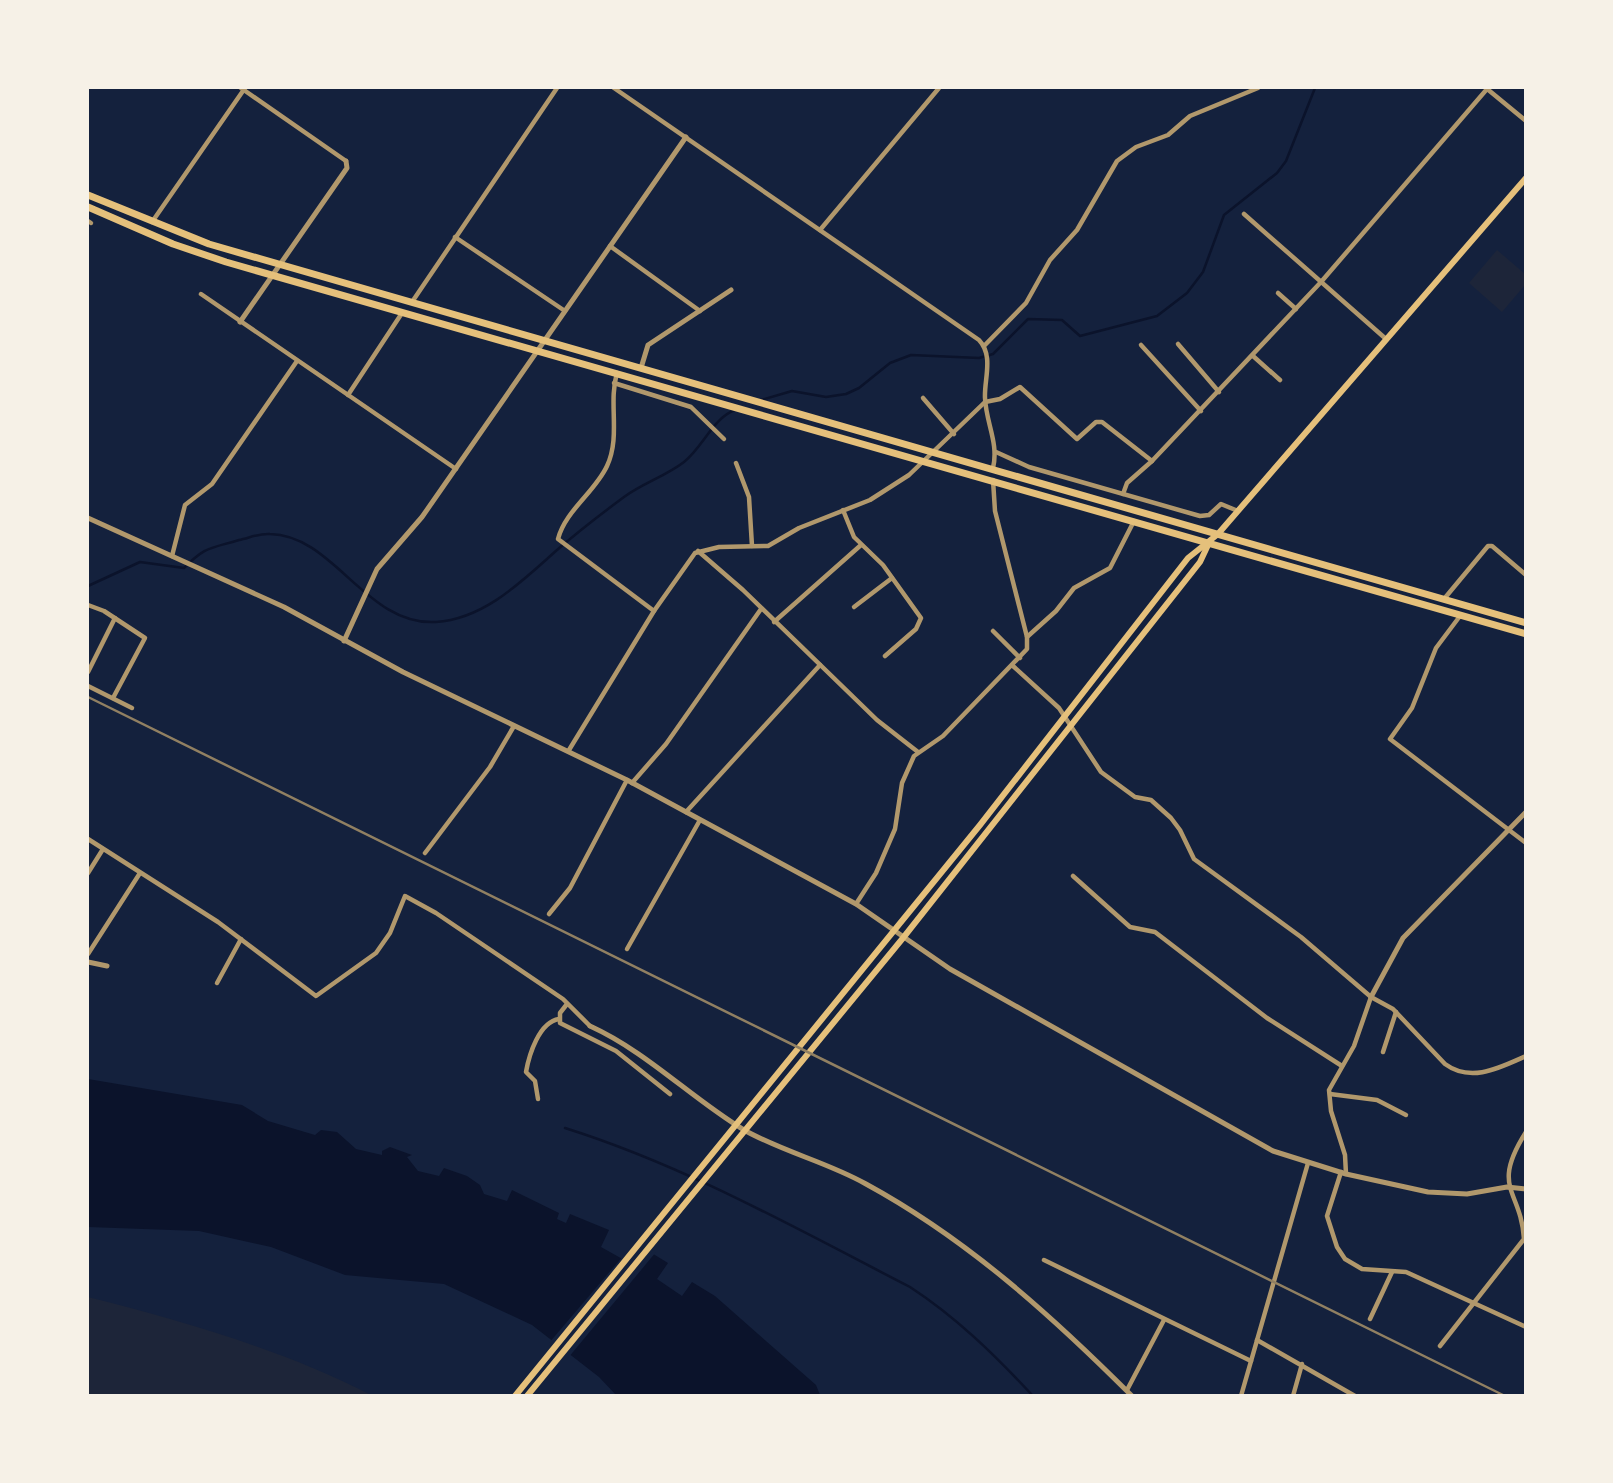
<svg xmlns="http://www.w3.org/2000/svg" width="1613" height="1483" font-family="Arial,sans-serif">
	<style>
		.green { fill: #1d2539 }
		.water { fill: #0b132b }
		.pier { fill: #14213d }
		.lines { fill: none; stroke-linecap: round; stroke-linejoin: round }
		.stream { stroke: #0b132b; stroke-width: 2.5 }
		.minor { stroke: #b1986c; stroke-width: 4.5 }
		.tertiary { stroke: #b1986c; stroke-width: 5 }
		.secondary { stroke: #e5c07b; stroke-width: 6 }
		.primary { stroke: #e5c07b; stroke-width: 7 }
		.rail { stroke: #918062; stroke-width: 2.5 }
	</style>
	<rect width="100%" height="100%" fill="#14213d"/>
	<g class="green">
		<path d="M1497 250 1525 274V285L1502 312 1469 283Z"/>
		<path d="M88 1297C183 1321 284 1350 371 1395H88Z"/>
	</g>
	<path class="water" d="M88 1079 242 1105 268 1121 315 1135 321 1130 337 1132 356 1149 382 1155V1151L390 1147 412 1155 407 1157 418 1171 439 1176 444 1168 467 1176 480 1185 484 1194 507 1201 512 1190 559 1213 557 1219 566 1223 570 1214 609 1230 601 1247 626 1261 637 1244 668 1263 657 1279 682 1296 692 1282 715 1296 816 1385 820 1395H616L599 1377 532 1325 444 1284 345 1275 271 1247 199 1231 88 1227Z"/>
	<path class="pier" d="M636 1241 656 1252 568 1358 549 1343Z"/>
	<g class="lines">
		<g class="stream">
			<path d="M761 400 792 391 826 397 846 394 859 388 890 363 911 355 979 358 993 354 1028 319 1062 320 1080 336 1157 316 1187 293 1203 272 1224 215 1277 173 1286 161 1315 88"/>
			<path d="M88 586 140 562 184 568C206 546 209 549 239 540 249 538 260 533 270 534 334 535 366 626 436 622 485 619 523 580 557 550 579 531 601 514 624 497 643 483 666 476 684 462 703 447 713 418 735 410"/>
			<path d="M565 1128C686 1166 797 1229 910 1287 956 1317 995 1355 1033 1396"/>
		</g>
		<g class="minor">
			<path d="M241 88 346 161"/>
			<path d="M614 88 979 340C994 356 984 379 985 398 986 423 999 443 993 468"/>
			<path d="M1486 88 1526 121"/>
			<path d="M1244 214 1386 339"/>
			<path d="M88 221 91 223"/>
			<path d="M152 222 245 88"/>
			<path d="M820 230 939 88"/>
			<path d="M455 237 565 311"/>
			<path d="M610 246 700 311"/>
			<path d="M1278 293 1296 309"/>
			<path d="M201 294 456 469"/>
			<path d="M412 302 557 88"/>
			<path d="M1178 344 1219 392"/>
			<path d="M1141 345 1201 411"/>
			<path d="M984 346 1026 303 1050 260 1077 230 1117 161 1136 147 1168 135 1190 116 1258 88"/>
			<path d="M1253 356 1280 380"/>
			<path d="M617 373C608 403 621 436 607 466 595 492 565 511 558 539L654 611"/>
			<path d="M614 383 691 407 724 439"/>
			<path d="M348 395 402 313"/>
			<path d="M923 398 954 434"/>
			<path d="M996 452 1029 467 1200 516 1209 515 1221 504 1238 511"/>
			<path d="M1152 461 1321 282 1487 89"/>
			<path d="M736 463 749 497 752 546"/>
			<path d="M843 510 854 537 883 565 921 618 916 629 885 656"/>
			<path d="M698 551 743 590 877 720 918 752"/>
			<path d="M172 556 185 505 212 484 297 361"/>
			<path d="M1444 599 1488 546H1492L1526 575"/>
			<path d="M88 605 104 611 145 638 113 698"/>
			<path d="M854 607 892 578"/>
			<path d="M1460 616 1436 648 1412 708 1390 739 1526 843"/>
			<path d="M774 622 861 545"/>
			<path d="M993 631 1020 658"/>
			<path d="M1027 637 1056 611 1074 588 1110 568 1134 521"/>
			<path d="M1013 666 1059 708 1101 772 1135 797 1151 800 1171 818 1180 830 1194 859 1301 937 1371 997 1393 1009 1445 1064C1471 1083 1499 1068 1526 1056"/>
			<path d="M88 672 115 618"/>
			<path d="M88 686 132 708"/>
			<path d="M569 750 654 611 695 553 719 547 768 546 799 528 870 500 909 475 985 402 1000 399 1020 387 1077 439 1096 422H1102L1152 461 1127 483 1123 494"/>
			<path d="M632 783 666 744 761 609"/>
			<path d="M686 812 820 665"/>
			<path d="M88 839 218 922 316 996 376 953 390 933 405 896 436 913 563 999 590 1026"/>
			<path d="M425 853 490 767 514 726"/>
			<path d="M88 873 103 849"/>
			<path d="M1073 876 1130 927 1155 932 1267 1018 1342 1066"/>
			<path d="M856 904 876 873 895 829 902 783 914 756 943 736 1027 649V637L995 511 993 480"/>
			<path d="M549 914 570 888 627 780"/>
			<path d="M627 949 700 820"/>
			<path d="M88 954 140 873"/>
			<path d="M217 983 241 939"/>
			<path d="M567 1004 560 1013V1023L616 1051 670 1094"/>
			<path d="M1383 1052 1396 1012"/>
			<path d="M1330 1094 1377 1100 1406 1115"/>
			<path d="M538 1099 535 1081 526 1072C529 1055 539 1022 559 1019"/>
			<path d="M1341 1172 1327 1216 1337 1247 1345 1259 1362 1269 1406 1272 1526 1327"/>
			<path d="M1346 1174 1345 1155 1331 1111 1329 1090 1354 1046 1371 997"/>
			<path d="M1044 1260 1251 1361"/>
			<path d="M1370 1319 1392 1272"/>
			<path d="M1257 1340 1355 1396"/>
			<path d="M1440 1346 1524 1239C1521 1189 1490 1189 1526 1132"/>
			<path d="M1127 1390 1164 1320"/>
			<path d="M1241 1396 1308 1163"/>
			<path d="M1293 1396 1302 1364"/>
		</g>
		<g class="tertiary">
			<path d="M240 322 347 168 346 161"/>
			<path d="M641 368 648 345 731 290"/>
			<path d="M88 518 284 607 403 672 627 780 856 904 950 969 1273 1151 1346 1174 1428 1192 1467 1194 1507 1187 1526 1189"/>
			<path d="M344 641 377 569 422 517 686 137"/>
			<path d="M88 962 107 966"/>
			<path d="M1371 997 1403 938 1526 812"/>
			<path d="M590 1026C647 1052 691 1098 744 1130 783 1152 827 1162 866 1184 967 1239 1051 1315 1132 1396"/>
		</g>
		<g class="secondary">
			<path d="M515 1396 980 825 1188 558 1218 534 1526 178"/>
			<path d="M527 1396 903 938 1200 562 1208 545"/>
		</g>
		<g class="primary">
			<path d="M88 195 209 244 1526 623"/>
			<path d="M88 207 173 244 226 262 1526 634"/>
		</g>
		<path class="rail" d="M88 697 1505 1396"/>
	</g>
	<rect width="1613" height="1483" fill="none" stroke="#f6f1e7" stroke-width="178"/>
</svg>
